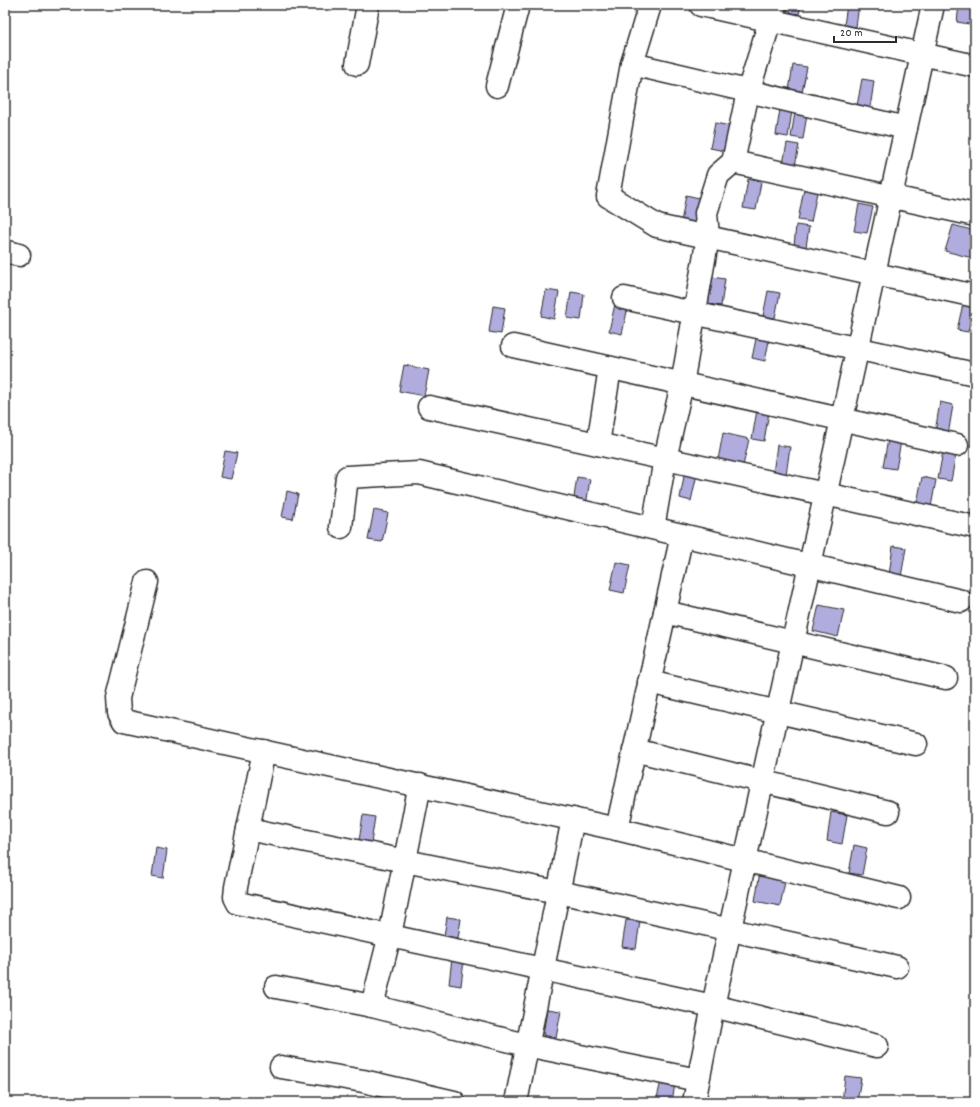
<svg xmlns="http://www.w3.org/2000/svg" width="980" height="1107" font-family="Dekko,sans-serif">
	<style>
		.building { fill: #b0adde; stroke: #2b2b2b }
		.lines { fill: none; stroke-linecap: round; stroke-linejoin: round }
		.minor-casing { stroke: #2b2b2b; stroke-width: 25 }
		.minor { stroke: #fff; stroke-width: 22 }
	</style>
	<rect width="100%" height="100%" fill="#fff"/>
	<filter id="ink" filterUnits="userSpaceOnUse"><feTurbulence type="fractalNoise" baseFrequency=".025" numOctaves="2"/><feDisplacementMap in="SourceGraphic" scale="8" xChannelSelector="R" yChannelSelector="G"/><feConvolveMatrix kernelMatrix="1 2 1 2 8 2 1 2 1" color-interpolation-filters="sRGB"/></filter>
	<g filter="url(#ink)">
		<g class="building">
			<path d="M788 5H801L799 14 787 12Z"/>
			<path d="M847 5H859L856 27 844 25Z"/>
			<path d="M959 5H975V25L957 22Z"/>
			<path d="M793 65 807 67 802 92 789 90Z"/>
			<path d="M862 79 874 81 870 109 857 106Z"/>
			<path d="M780 109 792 111 788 137 776 135Z"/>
			<path d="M795 112 807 114 803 139 791 137Z"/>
			<path d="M715 123 730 126 725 151 710 148Z"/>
			<path d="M787 143 799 145 794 171 782 169Z"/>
			<path d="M748 179 761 182 756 210 743 208Z"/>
			<path d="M804 189 817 192 811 222 798 220Z"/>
			<path d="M686 195 699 198 694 225 681 222Z"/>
			<path d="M859 204 873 207 867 233 854 231Z"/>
			<path d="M796 225 809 227 806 247 794 246Z"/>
			<path d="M953 225 975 231V248L972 258 945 251Z"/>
			<path d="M712 277 725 279 721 306 708 304Z"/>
			<path d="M546 290 559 292 554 319 541 316Z"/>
			<path d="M768 291 780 293 775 318 763 316Z"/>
			<path d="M571 292 584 294 581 320 567 318Z"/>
			<path d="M615 304 628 307 622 334 609 331Z"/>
			<path d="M963 304 974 306 968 332 957 330Z"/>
			<path d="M493 306 505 308 501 334 489 332Z"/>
			<path d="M757 334 770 336 765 361 752 358Z"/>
			<path d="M404 365 429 370 424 396 399 391Z"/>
			<path d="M940 402 953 405 948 435 935 432Z"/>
			<path d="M757 410 769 412 764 441 752 439Z"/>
			<path d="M723 433 749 439 743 466 718 460Z"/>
			<path d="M888 439 901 441 896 469 883 467Z"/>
			<path d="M777 445 790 447 786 475 773 473Z"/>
			<path d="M225 451 237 453 231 479 220 477Z"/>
			<path d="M943 451 956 454 951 481 938 479Z"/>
			<path d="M685 471 697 474 691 501 680 498Z"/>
			<path d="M577 477 590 479 586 506 573 504Z"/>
			<path d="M922 477 936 480 931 507 917 504Z"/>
			<path d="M287 491 298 494 293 519 282 517Z"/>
			<path d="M374 510 388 513 382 542 368 540Z"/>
			<path d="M893 546 906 548 901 577 889 575Z"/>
			<path d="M616 562 630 565 624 593 610 590Z"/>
			<path d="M819 605 844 610 838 637 813 631Z"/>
			<path d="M831 812 847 815 842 844 827 841Z"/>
			<path d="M363 815 375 817 371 843 359 841Z"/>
			<path d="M854 845 867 848 862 875 849 873Z"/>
			<path d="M156 848 167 850 163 878 152 876Z"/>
			<path d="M760 872 786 877 780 906 755 901Z"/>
			<path d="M447 917 461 919 458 938 444 936Z"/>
			<path d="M626 920 640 921 636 949 622 947Z"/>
			<path d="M452 958 464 960 461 986 449 984Z"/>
			<path d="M547 1009 561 1011 556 1038 543 1035Z"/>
			<path d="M845 1076 861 1078 857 1102H842Z"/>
			<path d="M661 1081 675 1084 672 1102H656Z"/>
		</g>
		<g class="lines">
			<defs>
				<g id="minor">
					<path d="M650 5 632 64 608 196 657 226 975 296"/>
					<path d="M701 5 975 66"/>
					<path d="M357 64 368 5"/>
					<path d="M632 64 906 128"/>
					<path d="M497 86 518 5"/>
					<path d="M733 162 975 215"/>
					<path d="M5 251 19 255"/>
					<path d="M624 298 975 374"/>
					<path d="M513 346 957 445"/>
					<path d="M429 407 975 527"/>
					<path d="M598 444 610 368"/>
					<path d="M341 527 347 477 419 473 961 601"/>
					<path d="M653 528 665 459 682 384 708 237 706 213 718 175 733 162 748 92 775 5"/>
					<path d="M147 582 118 698 119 713 124 721 617 829 899 898"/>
					<path d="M665 612 946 678"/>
					<path d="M649 682 916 744"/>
					<path d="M634 750 888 812"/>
					<path d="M264 751 236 887 235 897 238 903 713 1006 877 1046"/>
					<path d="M248 829 592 899 897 967"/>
					<path d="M617 829 682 535"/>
					<path d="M276 987 372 1006 526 1045 698 1080"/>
					<path d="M372 1006 390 935 420 785"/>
					<path d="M281 1067 363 1081 454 1102"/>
					<path d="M516 1102 573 819"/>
					<path d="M694 1102 713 1006 933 5"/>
				</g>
			</defs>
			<use href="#minor" class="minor-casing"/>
			<use href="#minor" class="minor"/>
		</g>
	</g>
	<rect width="980" height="1107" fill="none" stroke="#fff" stroke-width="20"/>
	<rect x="10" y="10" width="960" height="1087" fill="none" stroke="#2b2b2b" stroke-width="1.5" filter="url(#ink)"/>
	<path d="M834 36v6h62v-6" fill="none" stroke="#2b2b2b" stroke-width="2"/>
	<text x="840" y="36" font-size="12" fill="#2b2b2b" stroke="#ffffff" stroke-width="3" paint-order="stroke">20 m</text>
</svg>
